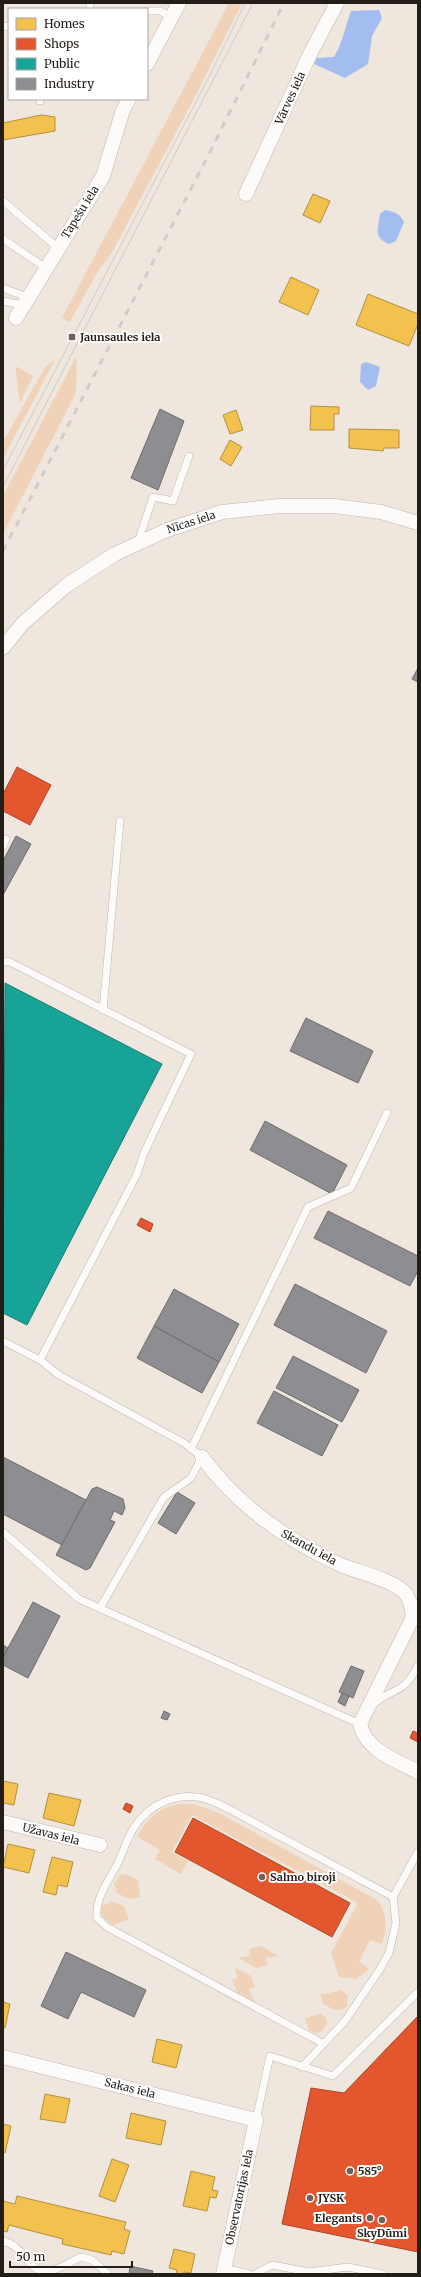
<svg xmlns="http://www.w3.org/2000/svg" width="421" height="2277" font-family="Merriweather,serif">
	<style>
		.green { fill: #f0d2b8 }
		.water { fill: #a3bdf0 }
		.homes { fill: #f2c14e; stroke: #b4903e }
		.shops { fill: #e4572e; stroke: #aa4628 }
		.public { fill: #17a398; stroke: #1b7b72 }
		.industry { fill: #8d8d92; stroke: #6e6c6e }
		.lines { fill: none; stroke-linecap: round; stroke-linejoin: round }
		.service-casing { stroke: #beb7b1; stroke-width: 8 }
		.minor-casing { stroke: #beb7b1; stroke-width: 15 }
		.service { stroke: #fdfbfa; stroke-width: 7 }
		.minor { stroke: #fdfbfa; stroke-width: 14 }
		.tram { stroke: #cfccca; stroke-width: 1 }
		.rail { stroke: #cfccca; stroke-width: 3; stroke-dasharray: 7 7; stroke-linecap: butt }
		.poi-dot { fill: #6b645e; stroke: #fff; stroke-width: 1.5 }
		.labels { text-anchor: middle; stroke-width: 4; stroke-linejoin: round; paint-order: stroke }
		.street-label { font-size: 11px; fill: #241e19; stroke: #fff }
		.poi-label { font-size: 11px; font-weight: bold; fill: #241e19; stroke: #fff; text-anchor: start }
	</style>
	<rect width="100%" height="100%" fill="#efe6de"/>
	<g class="green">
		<path d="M229 3H242L196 95 111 254 96 274 70 322 62 318Z"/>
		<path d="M76 357 77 378 75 395 3 534V496Z"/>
		<path d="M56 358 9 447 3 459V442L44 369Z"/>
		<path d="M15 366 33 376 20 403Z"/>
		<path d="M178 1804H194L219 1813 377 1900C387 1913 388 1928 382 1944L370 1940 359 1961 369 1969 356 1979 339 1977 331 1953 357 1905 356 1902 192 1815 172 1852 188 1861 181 1874 155 1859 160 1850 137 1837C146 1818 158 1809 178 1804Z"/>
		<path d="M121 1874 128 1875 138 1880 140 1897 129 1899 117 1893 114 1883Z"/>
		<path d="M112 1901 124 1906 129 1919 113 1925C105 1919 99 1916 102 1906Z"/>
		<path d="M261 1946 278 1956 266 1958 268 1965 256 1968 238 1958 250 1956 249 1949Z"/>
		<path d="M234 1967 251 1976 255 1987 249 1990 254 2001 237 1992 232 1980 238 1978Z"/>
		<path d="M341 1990 348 1996 347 2007C338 2013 331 2008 323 2004L321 1995Z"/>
		<path d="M320 2013 326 2018 327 2024 322 2032 314 2033 309 2030 305 2019Z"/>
	</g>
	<g class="water">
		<path d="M379 10 382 18 372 36 368 64 345 78 314 64 317 58 334 57C343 42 345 27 351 11Z"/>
		<path d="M385 210C393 211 401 214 404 222L396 241 389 244C373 237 378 230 380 214Z"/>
		<path d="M366 362 380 367 376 386 368 390 360 382 361 364Z"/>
	</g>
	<g class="homes">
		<path d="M41 115 55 117V131L3 140V123Z"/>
		<path d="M313 194 330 201 320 223 303 215Z"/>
		<path d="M291 277 319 290 308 315 279 302Z"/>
		<path d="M368 294 418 314V324L409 346 356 325Z"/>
		<path d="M311 406 339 407V414H334V430H310Z"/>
		<path d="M236 410 243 430 230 434 223 415Z"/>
		<path d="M349 429 399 430V448H384L383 451 349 448Z"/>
		<path d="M230 440 242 447 231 466 220 459Z"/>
		<path d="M3 1781 18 1784 14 1805 3 1803Z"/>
		<path d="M49 1793 81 1800 74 1826 43 1818Z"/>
		<path d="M8 1844 35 1850 29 1873 3 1867Z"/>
		<path d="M52 1857 73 1862 67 1887 58 1885 56 1895 43 1892Z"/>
		<path d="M3 2002 10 2004 5 2028H3Z"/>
		<path d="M157 2039 182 2045 176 2068 152 2062Z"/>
		<path d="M45 2094 70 2099 65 2123 40 2119Z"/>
		<path d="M131 2113 166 2121 161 2145 126 2138Z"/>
		<path d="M3 2124 11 2126 5 2153 3 2152Z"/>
		<path d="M112 2159 129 2165 115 2202 99 2196Z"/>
		<path d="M191 2171 215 2177 212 2190 218 2191 216 2198 210 2197 207 2211 183 2206Z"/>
		<path d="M17 2196 126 2222 124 2229 130 2231 124 2254 112 2251 111 2255 62 2244 63 2239 9 2225 7 2232 3 2231V2201L15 2204Z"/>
		<path d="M174 2249 195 2254 191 2273 184 2272V2274H176L177 2270 169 2268Z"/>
	</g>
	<g class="shops">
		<path d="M17 767 51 785 30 825 3 811V794Z"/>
		<path d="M141 1218 153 1224 150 1232 137 1225Z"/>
		<path d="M413 1731 418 1733V1742L410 1738Z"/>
		<path d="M126 1803 133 1806 130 1813 123 1809Z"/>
		<path d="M193 1818 350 1903 332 1937 175 1852Z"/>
		<path d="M418 2016V2252L282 2224 311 2088 344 2093Z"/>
	</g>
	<path class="public" d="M5 983 162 1064 27 1325 3 1313Z"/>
	<g class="industry">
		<path d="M160 409 184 421 158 490 131 478Z"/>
		<path d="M418 668V682L412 679Z"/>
		<path d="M16 836 31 844 3 895V861Z"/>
		<path d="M306 1018 373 1051 358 1083 290 1051Z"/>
		<path d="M265 1121 347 1165 332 1194 250 1150Z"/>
		<path d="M328 1211 418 1256V1271L410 1286 314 1238Z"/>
		<path d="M295 1284 387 1331 366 1373 274 1325Z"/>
		<path d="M174 1289 239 1324 219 1362 154 1326Z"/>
		<path d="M154 1326 219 1362 202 1393 137 1358Z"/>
		<path d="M293 1356 359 1390 342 1422 276 1388Z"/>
		<path d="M274 1391 338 1425 322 1456 257 1423Z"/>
		<path d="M3 1457 86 1500 62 1545 3 1514Z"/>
		<path d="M97 1487 123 1499 125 1508 122 1515 114 1511 110 1520 115 1522 90 1568 86 1570 56 1555 92 1489Z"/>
		<path d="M177 1492 195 1503 176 1534 158 1523Z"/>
		<path d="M33 1602 60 1616 28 1678 3 1665V1657Z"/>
		<path d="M3 1645 8 1648 3 1657Z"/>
		<path d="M351 1666 364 1671 353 1698 339 1692Z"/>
		<path d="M342 1693 349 1696 345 1706 338 1702Z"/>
		<path d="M164 1711 170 1714 167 1720 161 1718Z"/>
		<path d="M66 1952 146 1990 134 2017 81 1992 68 2019 41 2006Z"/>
		<path d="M130 2266 153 2271 152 2274H129Z"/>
	</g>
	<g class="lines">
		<defs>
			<g id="service">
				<path d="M90 9V3"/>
				<path d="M147 11H160L172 17"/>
				<path d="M3 27 9 26"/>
				<path d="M40 99V101"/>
				<path d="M3 201 58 248"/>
				<path d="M3 239 46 268"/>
				<path d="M3 288 27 297"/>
				<path d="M3 301 23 305"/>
				<path d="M138 542 153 497 173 501 189 456"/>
				<path d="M3 846 6 839"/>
				<path d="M3 963 8 961 191 1054 144 1153 137 1174 40 1360"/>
				<path d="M103 1010 120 821"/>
				<path d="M3 1341 40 1360 59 1375 184 1443 202 1457 191 1478 164 1497 100 1608"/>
				<path d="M191 1449 308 1207 351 1188 387 1113"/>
				<path d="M3 1532 79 1599 360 1724"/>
				<path d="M375 1703C383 1695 394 1693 403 1686 410 1681 414 1673 418 1666"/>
				<path d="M322 2043 107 1927 97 1918C95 1899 108 1881 117 1865 123 1853 127 1838 135 1826 150 1804 176 1792 203 1798 212 1801 221 1805 229 1809L393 1897"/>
				<path d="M302 2067 345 2021 380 1969 389 1953 396 1923 393 1897 418 1852"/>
				<path d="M256 2120 270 2056 333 2076 418 1992"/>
				<path d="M3 2241C27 2247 26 2272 47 2271 58 2271 71 2261 81 2257L92 2260 108 2274"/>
				<path d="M224 2268 249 2274"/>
				<path d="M255 2274 272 2265 309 2272 348 2267 383 2274"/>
			</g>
			<g id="minor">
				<path d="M147 64 179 3"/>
				<path d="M246 194 310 54 337 3"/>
				<path d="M16 318 103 176 123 110 129 99"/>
				<path d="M3 648 23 623 67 585 115 554 167 530 222 512 279 506H334L381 512 418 523"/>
				<path d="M202 1457C238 1506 286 1540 341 1565 358 1572 389 1579 402 1590 410 1596 412 1608 413 1617L360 1724C366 1751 396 1760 418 1772"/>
				<path d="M3 1822 100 1845"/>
				<path d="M3 2057 256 2120 223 2274"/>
			</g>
		</defs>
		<use href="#service" class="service-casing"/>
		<use href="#minor" class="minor-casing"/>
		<use href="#service" class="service"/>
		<use href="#minor" class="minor"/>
		<g class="tram">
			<path d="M3 470 210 75 245 3"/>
			<path d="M3 487 253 3"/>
		</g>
		<path class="rail" d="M3 551 207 158 284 3"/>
	</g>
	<g class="poi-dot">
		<rect x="68" y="333" width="8" height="8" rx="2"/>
		<circle cx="262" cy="1877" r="4"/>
		<circle cx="350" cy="2171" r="4"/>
		<circle cx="310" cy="2198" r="4"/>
		<circle cx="370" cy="2218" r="4"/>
		<circle cx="382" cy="2220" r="4"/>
	</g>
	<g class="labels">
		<g class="street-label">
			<text transform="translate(290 98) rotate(-65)" y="4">Vārves iela</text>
			<text transform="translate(80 212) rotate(-58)" y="4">Tapešu iela</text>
			<text transform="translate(191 522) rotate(-18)" y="4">Nīcas iela</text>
			<text transform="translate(309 1547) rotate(29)" y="4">Skandu iela</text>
			<text transform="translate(51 1834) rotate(14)" y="4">Užavas iela</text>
			<text transform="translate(130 2088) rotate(14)" y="4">Sakas iela</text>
			<text transform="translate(239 2197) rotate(-78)" y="4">Observatorijas iela</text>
		</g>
		<g class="poi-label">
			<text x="80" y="341">Jaunsaules iela</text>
			<text x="270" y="1881">Salmo biroji</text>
			<text x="358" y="2175">585°</text>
			<text x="318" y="2202">JYSK</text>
			<text x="362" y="2222" text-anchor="end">Elegants</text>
			<text x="382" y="2237" text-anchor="middle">SkyDūmi</text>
		</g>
	</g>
	<rect width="421" height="2277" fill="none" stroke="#241e19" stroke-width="8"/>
	<rect x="8" y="8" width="140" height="92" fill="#ffffff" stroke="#a7a5a3"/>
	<rect x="16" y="18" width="20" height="12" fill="#f2c14e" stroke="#a7a5a3"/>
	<text x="44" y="28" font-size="12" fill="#241e19">Homes</text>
	<rect x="16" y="38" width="20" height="12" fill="#e4572e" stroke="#a7a5a3"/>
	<text x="44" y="48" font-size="12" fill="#241e19">Shops</text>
	<rect x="16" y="58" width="20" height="12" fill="#17a398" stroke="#a7a5a3"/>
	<text x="44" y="68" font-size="12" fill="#241e19">Public</text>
	<rect x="16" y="78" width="20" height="12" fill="#8d8d92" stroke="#a7a5a3"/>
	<text x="44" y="88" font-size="12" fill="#241e19">Industry</text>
	<path d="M10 2261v6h122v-6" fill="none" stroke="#241e19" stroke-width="2"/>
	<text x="16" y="2261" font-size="12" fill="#241e19" stroke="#ffffff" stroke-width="3" paint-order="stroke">50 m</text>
</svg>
